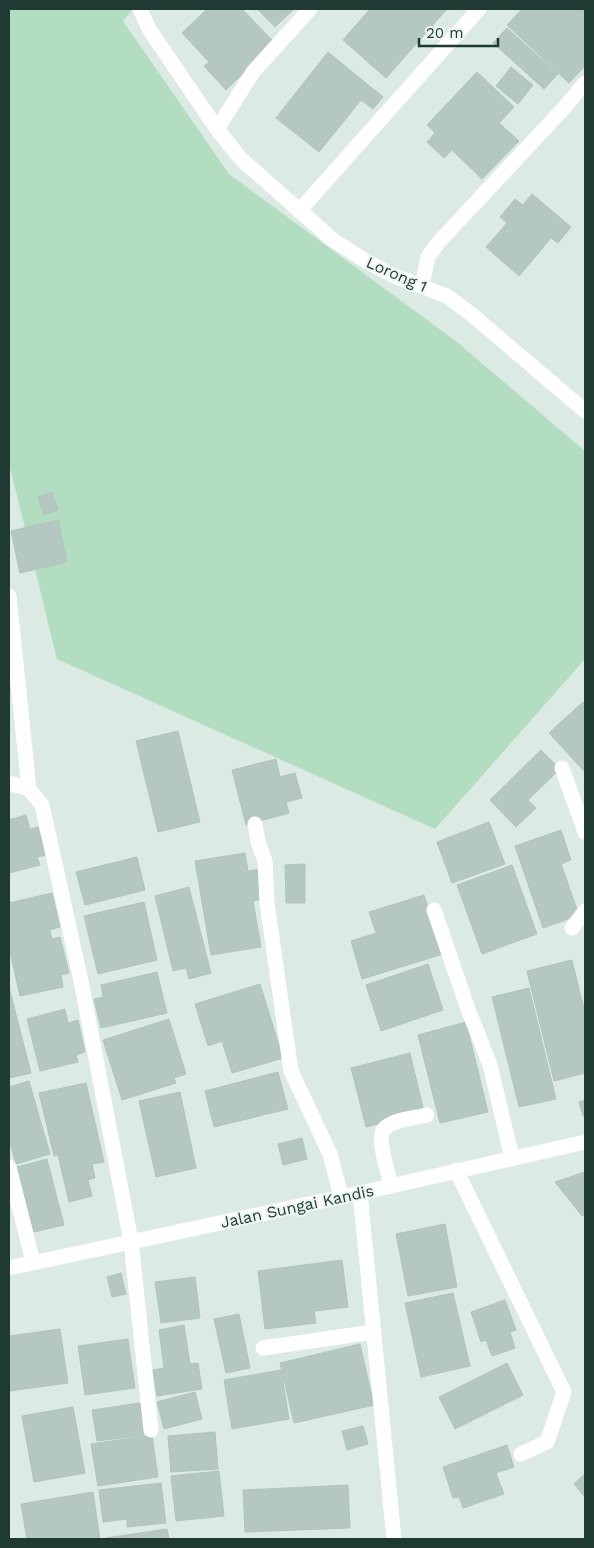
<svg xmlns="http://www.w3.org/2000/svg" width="594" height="1548" font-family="'Work Sans',sans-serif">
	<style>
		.green { fill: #b3ddc0 }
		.building { fill: #b5c7c1; stroke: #afc4bc }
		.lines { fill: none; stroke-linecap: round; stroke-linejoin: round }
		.minor { stroke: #fff; stroke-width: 15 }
		.labels { text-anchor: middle; stroke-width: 4; stroke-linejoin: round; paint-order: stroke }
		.street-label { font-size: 16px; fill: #1e3a33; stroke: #edf6f2 }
	</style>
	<rect width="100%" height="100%" fill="#dceae4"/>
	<path class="green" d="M9 9H133L123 21 229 174 457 342 585 451V659L435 829 57 659 9 463Z"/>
	<g class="building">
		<path d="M207 9H242L275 43 226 90 204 66 209 62 182 33Z"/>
		<path d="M257 9H294L275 27Z"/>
		<path d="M370 9H447L386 78 343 40Z"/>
		<path d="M522 9 585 10V66L569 83 507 25Z"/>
		<path d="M507 28 558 74 544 89 493 43Z"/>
		<path d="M328 52 383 97 373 109 361 100 319 152 276 118Z"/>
		<path d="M511 67 533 85 518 104 496 86Z"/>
		<path d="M477 72 514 107 499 123 519 141 482 179 452 150 444 158 427 142 435 133 427 125Z"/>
		<path d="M532 194 571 227 558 243 551 238 519 276 486 247 507 223 500 217 515 199 523 205Z"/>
		<path d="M52 492 58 510 44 515 38 497Z"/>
		<path d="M58 520 67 562 20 573 11 531Z"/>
		<path d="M583 702 585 704 584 771 549 733Z"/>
		<path d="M178 731 200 822 158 832 136 741Z"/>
		<path d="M541 750 560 769 528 800 536 808 516 827 490 800Z"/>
		<path d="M276 759 280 777 295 773 302 798 286 802 289 813 246 825 232 770Z"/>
		<path d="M26 815 30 829 38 827 46 855 37 857 40 865 9 873V820Z"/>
		<path d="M489 822 505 864 452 883 437 842Z"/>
		<path d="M561 830 571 860 561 864 579 915 543 928 515 846Z"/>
		<path d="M245 853 248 871 260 869 265 899 253 901 261 947 211 955 195 861Z"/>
		<path d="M137 857 145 890 85 905 76 872Z"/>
		<path d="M305 864V903H286L285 865Z"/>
		<path d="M512 865 537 934 482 954 457 885Z"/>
		<path d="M189 887 211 973 189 979 186 968 173 971 155 896Z"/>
		<path d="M52 893 60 927 50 930 52 939 60 937 69 973 61 975 63 987 20 996 9 947V903Z"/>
		<path d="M424 895 443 954 362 979 351 941 376 933 369 912Z"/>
		<path d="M144 902 157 960 98 974 84 916Z"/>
		<path d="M572 960 585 1013V1073L554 1081 527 971Z"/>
		<path d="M428 964 443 1010 381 1031 366 985Z"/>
		<path d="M157 972 167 1013 101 1028 94 999 103 997 101 985Z"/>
		<path d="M260 984 283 1058 232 1073 222 1041 208 1046 195 1004Z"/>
		<path d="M9 987 31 1073 9 1078Z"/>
		<path d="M529 988 556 1099 519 1107 492 997Z"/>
		<path d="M65 1009 68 1023 78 1020 85 1052 76 1055 78 1062 40 1071 27 1019Z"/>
		<path d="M169 1019 186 1074 174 1078 176 1083 122 1100 103 1040Z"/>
		<path d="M466 1022 488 1112 440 1123 418 1035Z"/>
		<path d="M410 1053 424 1112 366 1127 351 1068Z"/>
		<path d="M278 1072 288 1109 214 1127 205 1091Z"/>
		<path d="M29 1081 50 1154 16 1164 9 1140V1087Z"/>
		<path d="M86 1083 104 1162 92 1164 95 1178 88 1180 92 1196 69 1202 58 1155 54 1156 39 1093Z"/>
		<path d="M180 1092 196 1168 156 1177 139 1101Z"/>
		<path d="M585 1100V1115L583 1116 579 1102Z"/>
		<path d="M302 1138 307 1159 283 1165 278 1144Z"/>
		<path d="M47 1159 64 1225 34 1232 17 1167Z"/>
		<path d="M585 1172V1214L582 1216 555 1182Z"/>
		<path d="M445 1224 457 1287 408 1296 396 1234Z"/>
		<path d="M342 1260 348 1307 314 1311 316 1323 265 1329 258 1271Z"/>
		<path d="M121 1273 126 1294 112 1297 107 1277Z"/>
		<path d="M195 1277 200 1318 161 1323 155 1282Z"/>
		<path d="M453 1293 470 1366 421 1377 405 1303Z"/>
		<path d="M505 1300 516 1330 510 1332 515 1348 492 1356 486 1340 481 1342 471 1312Z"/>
		<path d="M239 1314 250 1368 226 1373 214 1319Z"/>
		<path d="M184 1325 190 1364 198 1363 202 1389 157 1396 153 1370 164 1368 159 1330Z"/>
		<path d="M60 1329 68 1383 9 1391V1336Z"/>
		<path d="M128 1339 135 1388 85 1395 78 1346Z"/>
		<path d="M360 1344 374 1405 294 1423 280 1363Z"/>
		<path d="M507 1363 523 1395 455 1429 439 1397Z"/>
		<path d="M281 1370 289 1419 232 1429 224 1380Z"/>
		<path d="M195 1392 202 1419 164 1429 157 1402Z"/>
		<path d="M140 1403 144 1435 97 1441 92 1410Z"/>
		<path d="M73 1407 85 1473 34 1482 22 1416Z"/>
		<path d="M363 1426 368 1444 347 1450 342 1431Z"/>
		<path d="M215 1432 218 1469 171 1472 168 1436Z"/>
		<path d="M152 1435 158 1477 98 1486 91 1444Z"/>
		<path d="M507 1445 514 1467 496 1473 504 1494 463 1508 459 1497 453 1498 443 1467Z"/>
		<path d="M219 1471 224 1516 176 1521 171 1476Z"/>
		<path d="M585 1474V1497L574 1484Z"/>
		<path d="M161 1483 166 1523 127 1527V1519L103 1522 99 1490Z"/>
		<path d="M348 1485 350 1528 245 1532 243 1490Z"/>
		<path d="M93 1492 100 1539H27L21 1504Z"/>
		<path d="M167 1529 169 1539H107L106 1538Z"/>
	</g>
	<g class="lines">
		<g class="minor">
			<path d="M140 9 149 29 217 129 241 159 333 240 366 261 392 275 447 296 471 314 585 411"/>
			<path d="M217 129 253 72 310 9"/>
			<path d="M299 211 479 9"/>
			<path d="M422 285 428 257 438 243 563 109 585 83"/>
			<path d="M9 596 29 789"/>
			<path d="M562 768 585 832"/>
			<path d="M9 783 29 789 42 805 81 981 131 1241 151 1430"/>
			<path d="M255 824 258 842 265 861 267 903 291 1071 330 1154 341 1196"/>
			<path d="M434 910 468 1009 490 1065 512 1158"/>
			<path d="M572 928 585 911"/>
			<path d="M9 1167 33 1262"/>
			<path d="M456 1170 564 1392 547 1442 521 1454"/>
			<path d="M391 1186C389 1174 375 1136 385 1128 395 1119 415 1118 427 1115"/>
			<path d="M360 1193 394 1539"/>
			<path d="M9 1268 360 1193 585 1142"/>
			<path d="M263 1348 373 1332"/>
		</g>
	</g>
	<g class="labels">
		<g class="street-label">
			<text transform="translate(397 274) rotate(24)" y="6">Lorong 1</text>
			<text transform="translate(297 1206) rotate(-12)" y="6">Jalan Sungai Kandis</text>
		</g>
	</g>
	<rect width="594" height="1548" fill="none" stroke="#1e3a33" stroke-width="20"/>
	<path d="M419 38v8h79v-8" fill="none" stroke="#1e3a33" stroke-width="2.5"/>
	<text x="426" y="38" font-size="15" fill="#1e3a33" stroke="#edf6f2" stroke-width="4" paint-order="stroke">20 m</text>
</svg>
